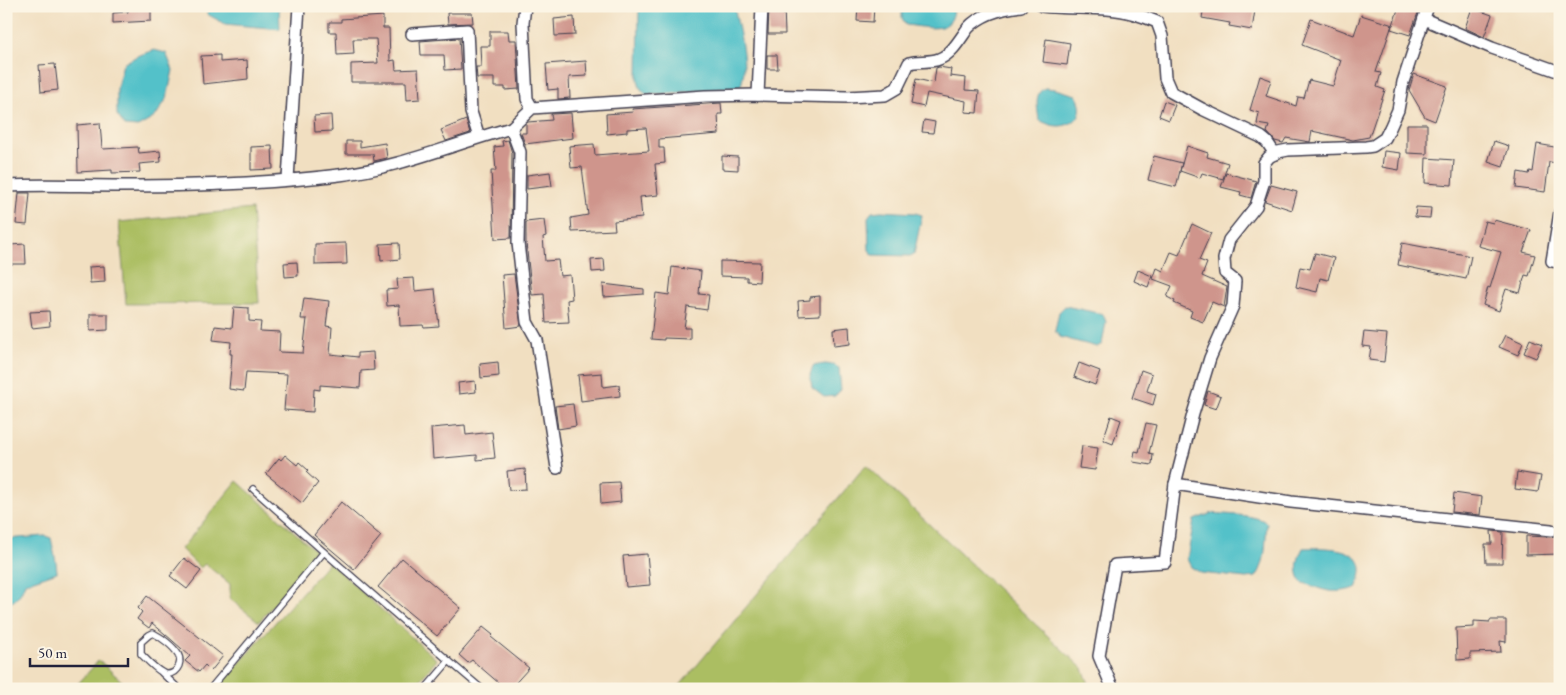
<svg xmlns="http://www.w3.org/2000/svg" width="1566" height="695" font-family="'EB Garamond',serif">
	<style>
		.green { fill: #abbe62; stroke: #66704e }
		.water { fill: #53c1c9; stroke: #3a7282 }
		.building { fill: #cf958c }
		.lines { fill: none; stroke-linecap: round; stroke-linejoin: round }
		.lane-casing { stroke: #413e4f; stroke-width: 8 }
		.street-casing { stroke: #413e4f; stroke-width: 14 }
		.lane { stroke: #fff; stroke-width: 5.5 }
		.street { stroke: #fff; stroke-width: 11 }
	</style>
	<rect width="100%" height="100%" fill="#fcf5e5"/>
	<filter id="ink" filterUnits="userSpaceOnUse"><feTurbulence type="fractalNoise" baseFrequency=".02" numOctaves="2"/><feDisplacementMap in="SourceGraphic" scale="10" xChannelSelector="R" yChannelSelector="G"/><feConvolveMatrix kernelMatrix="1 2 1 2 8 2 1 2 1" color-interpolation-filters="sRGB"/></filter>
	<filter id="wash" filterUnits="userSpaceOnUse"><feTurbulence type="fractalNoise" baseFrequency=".0096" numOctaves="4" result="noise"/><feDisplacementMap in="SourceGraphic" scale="20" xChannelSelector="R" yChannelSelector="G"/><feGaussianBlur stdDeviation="1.12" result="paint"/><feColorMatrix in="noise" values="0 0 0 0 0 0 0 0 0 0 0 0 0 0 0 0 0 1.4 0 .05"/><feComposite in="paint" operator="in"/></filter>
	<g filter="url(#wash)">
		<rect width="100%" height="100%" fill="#f1dfc1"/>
		<g class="green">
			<path d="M252 209 259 303 126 304 119 222Z"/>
			<path d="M866 465 1083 669 1091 689H677Z"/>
			<path d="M237 481 318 553 259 622 230 599V584L205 564 200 568 181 549Z"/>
			<path d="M329 562 437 660 412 689H216Z"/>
			<path d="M99 660 130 689H81L77 685Z"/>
		</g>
		<g class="water">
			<path d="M208 6H279L280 29 225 24 207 14Z"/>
			<path d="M639 6H734C738 28 750 67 740 87L648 95C640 91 639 86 638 78Z"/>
			<path d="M902 6H954C954 36 928 27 906 25L902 18Z"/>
			<path d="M154 50 166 53 173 70 167 98 155 117 138 127 125 126 117 115V87L123 64 137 56Z"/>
			<path d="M1045 88 1055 89 1076 95C1086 111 1078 125 1059 126 1052 126 1045 123 1039 120 1038 110 1033 93 1045 88Z"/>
			<path d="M881 211 915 213 922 215 914 254 910 256 873 255 869 250 868 217 872 212Z"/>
			<path d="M1065 306 1103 314 1106 322 1102 344 1097 347 1060 337 1055 331 1059 312Z"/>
			<path d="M825 364 834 365 839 368 841 390 835 396 824 397 812 388 810 375 813 366Z"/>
			<path d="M1212 513C1227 515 1256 514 1267 523 1265 542 1267 562 1256 577L1246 578 1201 573 1191 567 1187 559 1194 520Z"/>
			<path d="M45 536 51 538 56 562 57 572 25 583C21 593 18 601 6 604V539Z"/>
			<path d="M1303 548C1332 547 1376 547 1356 588 1331 595 1324 590 1301 582 1295 569 1297 560 1303 548Z"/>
		</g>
		<g id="blocks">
			<g class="building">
				<path d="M128 6H151V21L113 23V13L128 12Z"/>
				<path d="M769 6H784L785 34H768Z"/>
				<path d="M858 6H874L873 22 857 21Z"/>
				<path d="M1204 6H1231L1255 10 1252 30 1229 26 1230 23 1202 18Z"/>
				<path d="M1399 6H1408L1419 10 1410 35 1391 29 1392 25 1376 72 1381 73 1377 87 1385 90 1369 137 1353 140 1312 131 1310 142 1286 138 1283 143 1275 141 1267 132 1269 126 1257 124 1259 113 1250 110 1260 76 1271 80 1266 96 1296 106 1298 97 1304 98 1309 80 1333 86 1341 60 1302 45 1311 19 1354 35 1361 15 1393 25Z"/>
				<path d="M1472 8 1492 15 1484 37 1465 28Z"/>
				<path d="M447 13H472L473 23 448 24Z"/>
				<path d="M383 16V28H389L390 61 395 60 396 70 418 69 420 99 407 100 406 82H351V64L378 63 376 39H353L354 54 337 55 336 32H329V22H341V19Z"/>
				<path d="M574 17 575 35 555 36 554 19Z"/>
				<path d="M490 31H508L509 40H516L519 89 505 90V87H494V78H477L476 67H481L480 46H490Z"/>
				<path d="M459 38 461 69 445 70 444 55H421L420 41Z"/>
				<path d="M1046 39 1070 43 1067 65 1043 62Z"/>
				<path d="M220 55V62L247 60 248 79 203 84 201 56Z"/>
				<path d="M767 55H777L778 69H767Z"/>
				<path d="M586 61 587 76 569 77 570 98 558 99V89L548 90 546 64Z"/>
				<path d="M55 64 58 90 41 92 39 65Z"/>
				<path d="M939 67 951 69 950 76 966 78 965 90 979 91 977 113 965 112 966 101 927 93 924 107 911 104 916 79 934 83 936 68Z"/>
				<path d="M1414 74 1447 86 1435 121 1425 117 1409 90Z"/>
				<path d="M1164 101 1175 105 1169 120 1159 116Z"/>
				<path d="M721 103 722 114H718L719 134 659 139V148H664L665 163 655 164 658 195 640 197 642 218 614 221 615 230 572 232 571 218 588 215 582 167 571 168 569 146 594 144 595 155 649 151 646 128 627 129V132L607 134 606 114 633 112 632 109Z"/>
				<path d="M571 113 573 138 525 144 521 133H526V124L528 122 552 120 551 114Z"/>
				<path d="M331 115 332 131 315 132 314 116Z"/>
				<path d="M466 120 470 133 446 141 441 130Z"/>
				<path d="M924 120 935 122 933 133 922 132Z"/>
				<path d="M100 123 102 148 103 149 138 147 139 153 160 151 161 162 139 164 140 172 112 173V170L78 172 77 125Z"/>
				<path d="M1407 124H1427V154L1407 153Z"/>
				<path d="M508 140 512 153 511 238 495 239 491 171H496L494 147 503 146 502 141Z"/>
				<path d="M346 141H360V147L385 143 387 158 374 161 373 154H346Z"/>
				<path d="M1494 141 1509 146 1503 167 1488 162Z"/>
				<path d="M1537 144 1560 148V163L1549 162 1545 192 1516 188 1518 172 1529 174 1530 171 1533 172Z"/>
				<path d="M272 146 273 169 251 170V147Z"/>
				<path d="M1187 146 1208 153 1207 157 1228 163 1223 179 1202 173 1200 178 1180 171Z"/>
				<path d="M1384 151 1401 153 1399 170 1382 167Z"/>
				<path d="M722 156 738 157V170L722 169Z"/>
				<path d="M1154 156 1182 163 1176 187 1148 180Z"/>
				<path d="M1426 158 1454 160 1452 185 1425 183Z"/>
				<path d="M550 172 552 186 527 189V175Z"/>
				<path d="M1226 173 1256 181 1251 198 1240 195 1241 192 1221 187Z"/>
				<path d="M1271 185 1297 192 1292 210 1265 201Z"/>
				<path d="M19 193H30L27 225 16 224Z"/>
				<path d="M1416 207 1431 208 1430 218 1415 217Z"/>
				<path d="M544 220 546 236 543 237 545 261 558 260 560 276 570 275 572 299 567 300 569 322 546 323 544 294 532 295 526 243V222Z"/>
				<path d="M1494 220 1531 230 1523 252 1535 255 1529 276 1525 275 1520 293 1506 289 1499 311 1483 305 1488 287 1490 288 1501 252 1478 246 1485 221 1493 223Z"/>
				<path d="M1192 224 1211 233 1199 260 1207 263 1202 276 1227 287 1224 307 1212 302 1203 322 1190 317 1192 311 1174 303 1175 301 1167 297 1172 286 1153 279 1157 268 1163 271 1171 252 1179 255Z"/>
				<path d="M346 243 347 264 315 265V244Z"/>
				<path d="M399 243 400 259 381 261 380 244Z"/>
				<path d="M1402 243 1471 256 1466 279 1398 265Z"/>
				<path d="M25 244 26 264H11L10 245Z"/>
				<path d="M1315 253 1334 258 1328 280 1320 278 1317 292 1296 287 1300 267 1310 269Z"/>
				<path d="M604 259 605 271 592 272 591 260Z"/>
				<path d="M720 261 760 262 759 282 747 281V277L720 276Z"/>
				<path d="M297 262 298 276 285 277 284 263Z"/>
				<path d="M104 266 105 282 90 283 89 267Z"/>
				<path d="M672 267 701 271 699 294 709 295 707 310 687 307 684 328H690V339L664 338V340L651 339 656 293 669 295Z"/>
				<path d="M1138 270 1152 276 1148 287 1134 281Z"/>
				<path d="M514 274 521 326 506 328 502 275Z"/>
				<path d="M414 278 415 291 435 289 439 326 424 327 423 325 400 326 399 305 387 306 386 290 398 289 397 279Z"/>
				<path d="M603 284 644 289V294L604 297Z"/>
				<path d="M820 296V315L799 316 798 301 810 300V297Z"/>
				<path d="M304 298 329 301 326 326 332 327 330 354 358 357V353L373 352 374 370 361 371 360 388 320 385V390L314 389 313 412 284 410 287 374 246 372 244 391 229 389 231 368 232 354H230L231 342 213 340 215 326 232 328 234 307 249 308V321L261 322 260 331 280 332 279 352 303 353 307 319H301Z"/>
				<path d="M49 311 50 326 32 328 30 312Z"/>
				<path d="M90 314H108V330L90 331Z"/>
				<path d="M849 327 850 344 834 346 833 329Z"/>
				<path d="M1364 332 1387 334 1384 362 1369 360 1371 347 1362 346Z"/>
				<path d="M1505 335 1523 343 1518 355 1499 347Z"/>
				<path d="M1530 339 1542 344 1536 358 1524 353Z"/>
				<path d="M498 362 499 376 481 378 480 364Z"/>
				<path d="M1079 363 1100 371 1095 385 1074 377Z"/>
				<path d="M1141 370 1152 374 1147 391 1156 394 1153 405 1132 398Z"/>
				<path d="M602 373 603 387 619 385 620 396 581 401 578 375Z"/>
				<path d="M475 381 476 392 459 394 458 383Z"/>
				<path d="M1208 391 1221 396 1216 409 1204 405Z"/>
				<path d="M573 404 576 426 558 429 555 406Z"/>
				<path d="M1111 416 1121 420 1113 444 1103 440Z"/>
				<path d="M1146 423 1156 425 1149 453 1153 454 1152 465 1133 462 1135 451 1139 452Z"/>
				<path d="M465 425 466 435 492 432 495 458 477 460V455L433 459 431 428Z"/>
				<path d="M1082 446 1098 448 1095 470 1079 468Z"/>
				<path d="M285 455 297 465 299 462 308 470 306 472 318 483 302 503 266 474 279 458 281 460Z"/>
				<path d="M525 469 526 489 509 490 507 471Z"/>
				<path d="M1517 472 1541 476 1538 492 1515 489Z"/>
				<path d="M619 482 621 502 601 504 600 483Z"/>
				<path d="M1454 493 1482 497 1480 515 1452 512Z"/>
				<path d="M341 502 381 536 354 569 314 535Z"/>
				<path d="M1491 531 1503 532 1502 563H1486L1485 544H1492Z"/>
				<path d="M1526 536 1550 537 1559 536 1560 554 1526 555Z"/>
				<path d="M647 554 650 585 626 587 623 556Z"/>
				<path d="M184 558 201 571 187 589 170 576Z"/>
				<path d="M402 558 461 608 437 636 378 587Z"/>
				<path d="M147 596 223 656 211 671 205 665 199 672 185 661 190 656 165 634 152 623 149 628 137 619 142 612 138 608Z"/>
				<path d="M1490 620H1506V642L1500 641 1501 652 1470 653V659L1457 660 1456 628 1474 627V621L1490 622Z"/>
				<path d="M483 627 493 635 491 637 529 668 510 689H496L500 684 472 660 468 663 459 655Z"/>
			</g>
		</g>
	</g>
	<g filter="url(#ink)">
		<use href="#blocks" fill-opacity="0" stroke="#413e4f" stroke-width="1"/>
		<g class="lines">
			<defs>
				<g id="lane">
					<path d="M253 489 324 552"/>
					<path d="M153 633C161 637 173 646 178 654 184 664 174 678 163 673 155 669 147 660 141 654V642L149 635Z"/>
					<path d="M449 661 482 689"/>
					<path d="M162 673 179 689"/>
					<path d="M210 689 324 552 449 661 425 689"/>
				</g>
				<g id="street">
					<path d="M525 6 523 23 527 99 532 108"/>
					<path d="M1042 6C1073 10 1105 5 1135 14 1142 16 1150 19 1157 22L1162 36 1165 78 1171 92 1202 109 1261 137 1267 142 1275 154"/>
					<path d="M1424 19 1492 48 1560 72"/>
					<path d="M412 34 467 30 471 112 479 137"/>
					<path d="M758 95 762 6"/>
					<path d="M511 128 532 108 705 96 758 95 847 97 885 95 897 88 909 63C918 60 930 63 939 59 952 54 960 39 968 28 981 14 1004 8 1021 6"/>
					<path d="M288 179 299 6"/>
					<path d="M6 186C44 184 82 186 120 186 191 186 268 184 339 175 398 168 454 144 511 128L520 152 518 243 527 322 537 340 557 468"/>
					<path d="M1560 212 1552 261 1560 262"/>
					<path d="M1175 484 1193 414 1210 358 1233 306 1235 281 1225 273 1224 259 1229 240 1256 206 1264 181V163L1269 157 1278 152 1288 150 1366 147 1373 146 1385 138 1390 128 1398 110 1403 82 1428 6"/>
					<path d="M1113 689 1099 656 1115 565 1165 562 1175 484 1291 502 1551 530"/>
				</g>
			</defs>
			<use href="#lane" class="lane-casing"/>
			<use href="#street" class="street-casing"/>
			<use href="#lane" class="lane"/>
			<use href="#street" class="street"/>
		</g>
	</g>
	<rect width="1566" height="695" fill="none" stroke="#fcf5e5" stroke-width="25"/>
	<path d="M30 658v8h98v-8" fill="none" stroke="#22223b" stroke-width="2.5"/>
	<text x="38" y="658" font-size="15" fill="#22223b" stroke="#fcf5e5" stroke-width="4" paint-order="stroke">50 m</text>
</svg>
